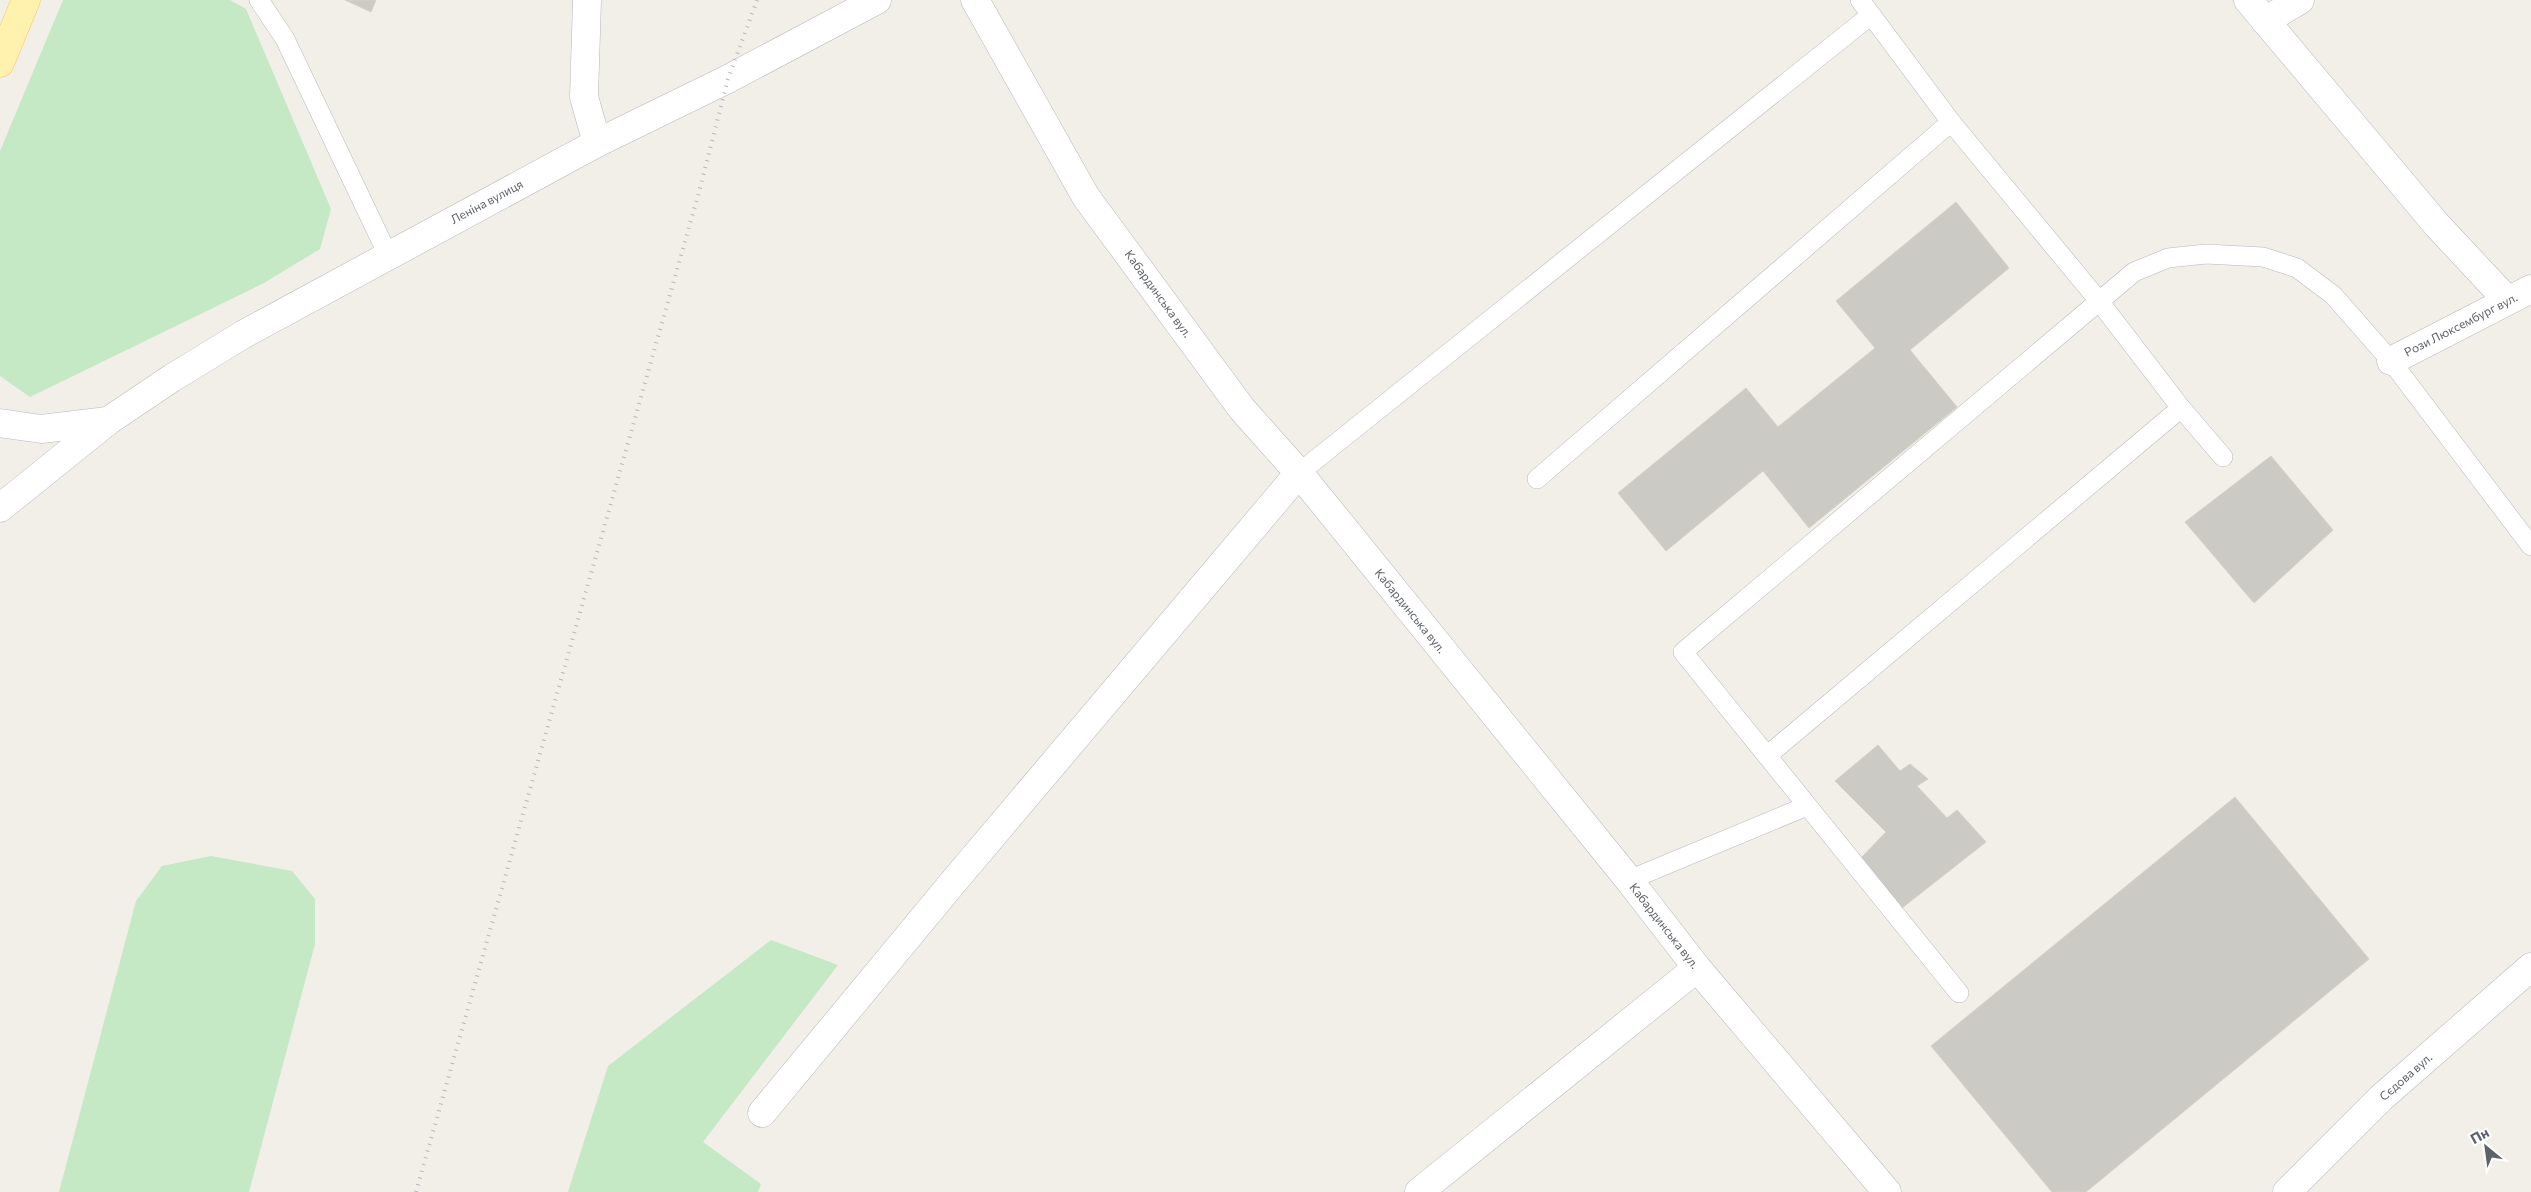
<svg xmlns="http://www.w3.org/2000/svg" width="2531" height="1192" font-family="Commissioner,sans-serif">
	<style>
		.green { fill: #c5e8c5 }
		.building { fill: #cccac5; stroke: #d6d1c6 }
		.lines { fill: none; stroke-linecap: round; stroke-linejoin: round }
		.service-casing { stroke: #b5b8bc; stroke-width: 20 }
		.minor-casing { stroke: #b5b8bc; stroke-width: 29 }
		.secondary-casing { stroke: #b6babf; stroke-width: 29 }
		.primary-casing { stroke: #f2c960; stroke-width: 29 }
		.service { stroke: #fff; stroke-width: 19 }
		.minor { stroke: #fff; stroke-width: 28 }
		.secondary { stroke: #fff; stroke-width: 28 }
		.primary { stroke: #fff2af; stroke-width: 28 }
		.rail { stroke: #b6b7b8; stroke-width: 4; stroke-dasharray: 1 6; stroke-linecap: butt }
		.labels { text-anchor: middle; stroke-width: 4.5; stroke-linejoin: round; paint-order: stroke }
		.street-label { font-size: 12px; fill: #5f6368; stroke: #fff }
	</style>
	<rect width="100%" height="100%" fill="#f1efe8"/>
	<g class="green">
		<path d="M63 0H230L246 9 331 209 320 249 264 283 30 397 0 376V151Z"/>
		<path d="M211 856 292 871 315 899V944L249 1192H59L136 901 162 866Z"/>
		<path d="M771 940 838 965 703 1142 761 1184 758 1192H568L608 1066Z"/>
	</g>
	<g class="building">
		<path d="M345 0H376L371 12Z"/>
		<path d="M1956 202 2009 268 1910 350 1957 407 1809 528 1763 471 1666 551 1618 493 1746 388 1778 427 1875 348 1836 301Z"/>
		<path d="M2271 456 2333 530 2254 603 2185 522Z"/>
		<path d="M1878 745 1900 771 1910 764 1928 779 1917 786 1947 818 1957 810 1986 842 1902 908 1859 860 1886 832 1835 781Z"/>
		<path d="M2235 797 2369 959 2086 1192H2052L1931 1046Z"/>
	</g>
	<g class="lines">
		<defs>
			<g id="service">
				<path d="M259 0 285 39 388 255"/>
				<path d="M1860 0 1951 122 2099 301 2181 408 2223 457"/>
				<path d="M1299 473 1871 15"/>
				<path d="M1537 479 1951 122"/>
				<path d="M1768 755 2181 408"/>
				<path d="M1629 880 1807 806"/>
				<path d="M1959 993 1683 652 2134 272 2168 258 2206 254 2263 257 2297 268 2333 295 2391 361 2531 546"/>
			</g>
			<g id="minor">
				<path d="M587 0 584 97 597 143"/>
				<path d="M975 0 1086 197 1242 409 1299 473 1629 880 1697 968 1887 1192"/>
				<path d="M2248 0 2437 225 2507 300"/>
				<path d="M2265 21 2300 0"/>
				<path d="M2391 361 2531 289"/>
				<path d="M762 1113 955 880 1299 473"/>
				<path d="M1419 1192 1697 968"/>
				<path d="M2287 1192 2381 1098 2531 967"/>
			</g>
			<g id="secondary">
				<path d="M0 423 41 429 108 421"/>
				<path d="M0 508 108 421 172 378 244 334 597 143 728 79 877 0"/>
			</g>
			<path id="primary" d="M0 63 26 0"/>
		</defs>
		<use href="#service" class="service-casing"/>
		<use href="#minor" class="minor-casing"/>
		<use href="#secondary" class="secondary-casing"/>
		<use href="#primary" class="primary-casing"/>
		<use href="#service" class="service"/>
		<use href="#minor" class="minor"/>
		<use href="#secondary" class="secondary"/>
		<use href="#primary" class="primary"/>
		<path class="rail" d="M416 1192 699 192 728 79 757 0"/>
	</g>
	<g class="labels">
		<g class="street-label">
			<text transform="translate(487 202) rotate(-28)" y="4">Леніна вулиця</text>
			<text transform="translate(1158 294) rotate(54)" y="4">Кабардинська вул.</text>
			<text transform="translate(2461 325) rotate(-27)" y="4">Рози Люксембург вул.</text>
			<text transform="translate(1410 611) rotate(51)" y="4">Кабардинська вул.</text>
			<text transform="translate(1664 926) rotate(52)" y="4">Кабардинська вул.</text>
			<text transform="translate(2406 1077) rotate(-41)" y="4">Сєдова вул.</text>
		</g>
	</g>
	<g transform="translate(2486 1147) rotate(331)" stroke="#ffffff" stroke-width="4" paint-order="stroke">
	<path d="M0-4L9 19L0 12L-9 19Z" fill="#5f6368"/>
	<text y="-8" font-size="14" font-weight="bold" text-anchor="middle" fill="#5f6368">Пн</text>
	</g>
</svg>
